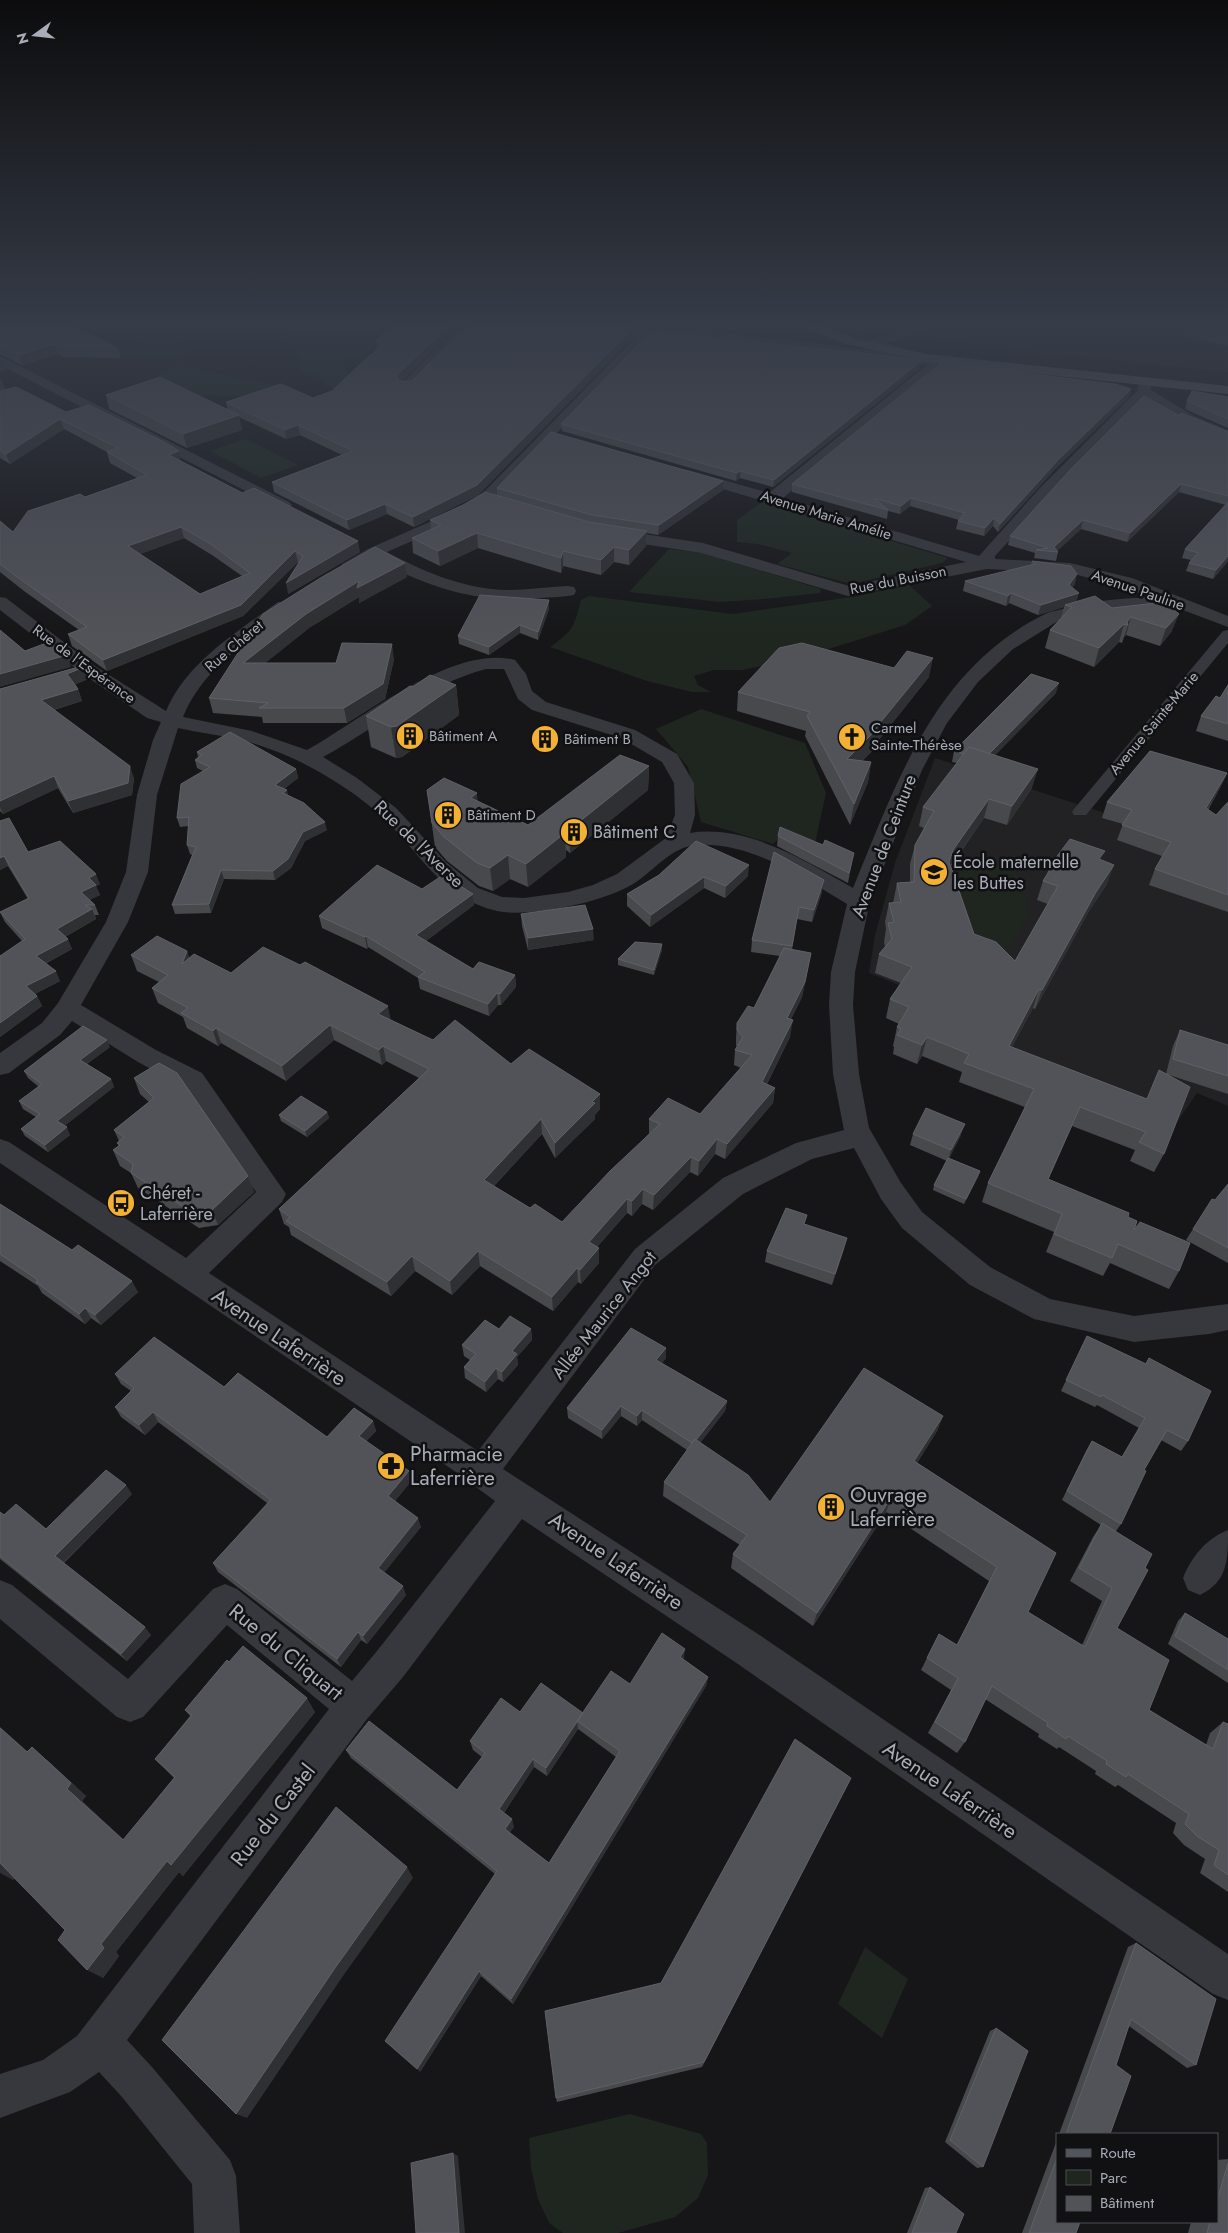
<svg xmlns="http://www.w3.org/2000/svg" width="1228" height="2233" font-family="Jost,sans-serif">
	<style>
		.built { fill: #222225 }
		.green { fill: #1e261f }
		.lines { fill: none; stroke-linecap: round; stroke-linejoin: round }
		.pedestrian { fill: #37383d; fill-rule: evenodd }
		.minor { fill: #37383d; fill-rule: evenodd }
		.tertiary { fill: #37383d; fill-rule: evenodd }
		.primary { fill: #53555c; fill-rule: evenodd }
		.wall { fill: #47494d; fill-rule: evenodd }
		.shaded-wall { fill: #2f3033 }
		.building { fill: #525359; stroke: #5f6168; fill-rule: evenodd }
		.labels { text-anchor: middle; stroke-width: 5; stroke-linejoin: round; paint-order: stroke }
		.far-street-label { font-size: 15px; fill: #a8adb8; stroke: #111113 }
		.far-poi-label { font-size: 15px; fill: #a8adb8; stroke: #111113; text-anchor: start }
		.poi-label { font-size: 18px; fill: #a8adb8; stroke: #111113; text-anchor: start }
		.street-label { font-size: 18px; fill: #a8adb8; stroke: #111113 }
		.near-street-label { font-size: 21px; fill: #a8adb8; stroke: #111113 }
		.near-poi-label { font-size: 21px; fill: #a8adb8; stroke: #111113; text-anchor: start }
	</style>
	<rect width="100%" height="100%" fill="#161618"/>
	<g class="built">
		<path d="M939 324H1228V372L979 346 939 339 923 335 920 330Z"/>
		<path d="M935 758 1207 846 1228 865V1106L1197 1093 1171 1131 1134 1150 959 1082 981 1018 869 973 875 935 895 863Z"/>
	</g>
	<g class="green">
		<path d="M296 327 394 328 364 356 342 361 346 371 352 379 338 390 325 385 322 378 301 372C302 353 293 348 278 339Z"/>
		<path d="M177 338 186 353 177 358 116 355C130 341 158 339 177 338Z"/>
		<path d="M180 366 280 386 246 396 180 395 158 374Z"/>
		<path d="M246 439 298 465 261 478 210 451Z"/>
		<path d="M762 502 948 558 942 563 851 584 777 564 792 553 758 544 737 542V520Z"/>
		<path d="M669 549 701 553 821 589 820 593 764 599 720 602 629 592Z"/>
		<path d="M909 585 932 606 905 625 794 660 742 670H714L694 676 698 685 711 692H692L647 681 550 647C573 631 574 627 581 600L589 596 733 614 852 597Z"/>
		<path d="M701 709 805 743 826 793 811 862 781 836 773 844 701 822 688 767 656 729Z"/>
		<path d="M971 862 1006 866 1024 879 1028 914 1009 950 991 953 966 943 944 890Z"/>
		<path d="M865 1947 908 1979 882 2038 838 2004Z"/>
		<path d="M630 2114 701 2134 707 2143 708 2175 698 2198 675 2217 618 2233H563L549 2223 538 2199 531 2168 529 2138Z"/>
	</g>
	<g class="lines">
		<path class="pedestrian" d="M1228 630V643L1086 815H1074L1072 812 1074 809 1223 631Z"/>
		<g class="minor">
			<path d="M463 324H476L412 389H402L400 386 402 383Z"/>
			<path d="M656 324H668V328L647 340 489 503 464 518 387 552C424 572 464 589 507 590 527 590 548 587 568 586L574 587 576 591 574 595C563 597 551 597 540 598 478 604 429 588 375 559L354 572H342L340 568 342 564 368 549 452 512 479 497 639 334 656 326Z"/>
			<path d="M915 324H931L929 327 873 349H865L863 346 865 343Z"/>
			<path d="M0 356 289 502 292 505 289 508H279L0 365Z"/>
			<path d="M951 356 956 357 957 360 956 363 945 364 939 369 783 498 979 556 1039 489 1137 391 1140 378H1150L1152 381 1151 390 1192 415 1228 430V439L1182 421 1145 398 1069 475 995 556V559L1070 563 1132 578 1228 616V627L1172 606 1098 610 1058 621 1013 649 978 682 947 723 922 770 870 901 855 972 853 1005 859 1074 869 1128 901 1183 922 1212 990 1267 1050 1299 1134 1316 1228 1304V1330L1209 1334 1134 1342 1034 1319 970 1285 902 1228 881 1199 854 1148 812 1159 743 1194 655 1265 503 1469 761 1636 1228 1954V2000L1213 1994 735 1662 522 1519 403 1677 367 1719 127 2040 152 2067 230 2160 236 2176 240 2233H194L192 2184 122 2097 99 2072 70 2092 0 2118V2074L43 2060 77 2036 329 1709 227 1625 143 1717 130 1722 117 1717 0 1619V1580L12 1585 128 1679 213 1589 225 1584 237 1589 352 1681 377 1651 495 1501 453 1470 0 1163V1139L9 1142 186 1258 256 1192 184 1087 138 1062 72 1021 60 1035 9 1073 0 1075V1053L42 1023 58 1003 106 922 126 872 137 795 153 740 161 722 147 718 83 674 0 610V597L6 598 95 666 166 711C187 662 236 633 278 602H290L293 606 290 610C249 640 203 668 183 717L252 731 307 750C362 720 451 644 515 660L526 674 532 691 546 702 635 730 677 754 694 783 695 815 690 833C747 824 806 861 853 888 897 782 934 669 1045 614 1051 611 1060 610 1067 608 1096 600 1119 599 1149 597L1120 586 1070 573 987 569 848 596 701 553 611 539 605 537 603 534 605 531 611 529 703 543 849 586 966 562 683 477 681 474 683 471 688 470 769 493 929 363 937 358ZM486 669H504L518 699 532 710 621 738 662 762 674 783 675 815 666 838 617 874 593 885 568 892 524 898 502 897 478 888 446 862 396 808 357 778 323 757C377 728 425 685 486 669ZM178 728C199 733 221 735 242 740 278 750 311 765 342 786 355 794 369 805 381 816 420 851 440 898 497 911 530 918 604 902 633 884 654 871 672 846 697 845 752 842 801 877 847 904L831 972 829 1005 833 1074 844 1130 796 1143 723 1178 635 1249 478 1451 209 1273 282 1202 286 1194 202 1073 156 1050 81 1005 128 922 148 872 157 795Z"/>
			<path d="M1228 1530C1228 1560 1228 1581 1200 1595L1188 1590 1183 1578C1191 1557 1207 1538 1228 1530Z"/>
		</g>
		<g class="tertiary">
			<path d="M556 324C665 324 775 339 884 352 895 353 949 354 954 360 946 370 886 360 872 358 769 347 666 337 562 328Z"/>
			<path d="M842 324H862L869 328 863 332 843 327Z"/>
		</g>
		<path class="primary" d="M802 324H819L855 338 927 354 1228 386V394L927 362 846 344 803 327Z"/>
	</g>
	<g class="wall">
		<path d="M0 324 118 348 121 358 64 357 58 354 22 365 0 354Z"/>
		<path d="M394 324H461L402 381H412L469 324H654L652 326 597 324 634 336 478 495 414 527 387 514 349 530 274 492 272 482 342 455 300 435 286 439 239 417 242 430 187 448 109 409 106 395 228 410 226 402 313 398 332 391 375 353 377 348 376 341Z"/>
		<path d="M669 324H748L711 330 670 327Z"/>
		<path d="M1185 324H1228V343L1227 346 1182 334Z"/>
		<path d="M921 361 920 368 773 487 740 478 736 481 562 431 561 424Z"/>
		<path d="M0 379H1L5 389 1 391 66 412 181 461 360 552 288 594 298 563V562L243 616 107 671 72 646 68 634 79 630 24 591 0 572V521L13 532 85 497 137 478 110 463 107 452 64 429 10 464 0 458ZM184 538 212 555 242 576 200 594 140 554Z"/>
		<path d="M1131 389 1129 397 1057 467 998 532 993 526 984 536 956 529 958 521 959 520 910 506 900 514 888 511 887 519 792 492V484Z"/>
		<path d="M1228 397V428L1185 409 1187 401Z"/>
		<path d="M1180 416 1228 432V561L1213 579 1186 571 1189 563 1191 560 1182 558 1185 549 1226 505 1179 492 1127 542 1081 529 1057 551 1058 552 1056 561 1034 558 1035 553 1008 545 1010 536Z"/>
		<path d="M723 481V490L658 535 647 533 646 546 629 565 614 562 601 575 563 566 561 573 478 548 440 566 413 553 412 538 431 530 430 520 497 496V488Z"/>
		<path d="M1032 561 1075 584 1072 587 1076 601 1112 608 1165 602 1172 631 1160 646 1126 635 1124 637 1122 643 1119 642 1094 667 1045 648 1050 630 1061 618 1064 607 1038 615 1009 603 1006 606 963 591 965 581 1031 565Z"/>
		<path d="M407 577 359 603V597L309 628 265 663H336L394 659 385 699 347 723H263L262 717 213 713 209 698 263 614Z"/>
		<path d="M549 600V609L538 640 520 633 489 655 459 644 458 636Z"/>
		<path d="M929 677 874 746V749L862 761 871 762 868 782 850 825 805 736 806 731 737 711 738 692Z"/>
		<path d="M88 679 74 685 78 689 82 701 54 710 134 778 132 795 73 813 58 788 3 814 0 811V689Z"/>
		<path d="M456 685 459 715 402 757 396 758 371 747 366 716 413 687Z"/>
		<path d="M1228 685V741L1196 731 1201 716 1220 698Z"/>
		<path d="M1056 693 995 755 1032 788 1007 825 984 818 951 866 974 934 1015 961 1048 904 1037 900 1043 881 1047 875 1049 867 1101 860 1107 884 1089 911 1035 1009 1033 1008 1012 1047 1147 1099 1159 1070 1166 1074 1173 1046 1180 1030 1228 1045V1094L1169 1075 1164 1154 1154 1172 1130 1161 1135 1150 1072 1126 1048 1180 1128 1217 1134 1230 1179 1271 1169 1289 1110 1263 1103 1276 1046 1252 1054 1232 982 1202 988 1183 1025 1107 959 1082 962 1072 922 1056 917 1064 893 1054 894 1047 893 1046 897 1027 899 1024 886 1018 890 999 901 983 875 973 879 954 885 947 884 942 886 929 885 922 889 903H893L897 883 910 882V864L915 845 924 828 919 826 923 807 957 763 952 762 954 751Z"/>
		<path d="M197 752 296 769 298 778 284 789 288 795 327 830 305 841 291 868 275 880 224 879 211 913 175 914 172 905 192 855 190 854 187 845 189 826 180 827 177 818 203 771 197 768 195 760 198 757Z"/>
		<path d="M649 766 648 790 570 853 566 850V857L528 887 510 879 493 891 479 886 447 861 435 847 427 790 477 801 528 825Z"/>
		<path d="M1227 773 1220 788 1208 810 1216 815 1228 802V912L1149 885 1155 869 1162 856 1117 840 1123 824 1102 818 1107 802Z"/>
		<path d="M0 821 28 852 100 884 96 886 100 895 89 900 95 905 99 915H95L96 919 65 937 72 949 45 964 60 981 35 994 37 996 42 1006 0 1037 22 941 5 922 0 912 28 899 8 866 0 870Z"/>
		<path d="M778 836 823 845 852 862 848 883 777 846Z"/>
		<path d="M774 852 822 892 812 922 797 919 792 950 808 968 802 997 791 1019 790 1037 767 1084 775 1088 773 1103 725 1159 715 1154 698 1176 690 1172 653 1210 642 1204 632 1216 627 1213 597 1247 599 1263 581 1284 578 1282 553 1311 480 1266 452 1295 415 1271 391 1296 291 1235 289 1227 284 1224 279 1209 419 1078 386 1061 382 1065 334 1040 286 1081 221 1043 218 1046 187 1028 183 1017 158 1003 152 988 159 982 137 971 131 955 187 951 189 958 231 973 391 1020 433 1040 511 1064 600 1109 595 1115V1119L555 1158 542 1134 494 1186 530 1208 562 1222 649 1134V1119L700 1114 741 1068 734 1065 735 1050 737 1047 736 1045V1038L737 1023 754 1008 780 956 751 952 752 940Z"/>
		<path d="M659 875 748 876 725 898 704 888 650 927 627 906V894Z"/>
		<path d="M422 889 473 894 474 905 426 941 473 969 515 975 516 987 501 1005H498L489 1016 420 989 418 978 368 947 367 949 322 928 319 916Z"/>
		<path d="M521 914 594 940 528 950 522 926Z"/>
		<path d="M662 950 654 975 618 965V959Z"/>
		<path d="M110 1047 87 1064 111 1079 114 1087 64 1126 70 1135 48 1152 25 1136 21 1129 36 1117 23 1109 19 1101 39 1087 28 1078 24 1071Z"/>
		<path d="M134 1078 248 1176 254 1192 218 1225 199 1228 138 1188 131 1173 120 1166 113 1150 119 1146 117 1143 119 1141 114 1130 149 1102 140 1094Z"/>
		<path d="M327 1112 329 1118 307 1137 281 1121 279 1115Z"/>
		<path d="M913 1134 961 1135 949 1158 980 1171 978 1177 964 1204 933 1190 934 1185 947 1161 910 1145Z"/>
		<path d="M1228 1184V1263L1186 1240 1193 1229Z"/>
		<path d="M0 1204 72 1250 138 1292 101 1325 91 1318 85 1324 42 1293 38 1286 0 1261Z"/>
		<path d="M806 1224 844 1249 832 1285 765 1262 767 1251Z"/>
		<path d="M499 1329H531L532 1340 517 1357 518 1365 503 1382 498 1379 486 1392 465 1378 464 1367 470 1360 464 1356 462 1345Z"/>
		<path d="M1087 1336 1145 1364 1149 1358 1188 1441 1181 1451 1161 1440 1144 1470 1121 1524 1116 1531 1117 1628 1149 1710 1206 1745 1210 1733 1223 1722 1228 1724V1892L1200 1873 1205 1859 1184 1845 1173 1833 1176 1823 1118 1785 1115 1787 1095 1774 1096 1771 1059 1747 1057 1749 1038 1737 1039 1734 985 1699 965 1742 957 1753 928 1733 951 1690 921 1670 939 1634 957 1645 989 1581 886 1512 813 1626 731 1568 733 1554 740 1545 663 1496 664 1482 687 1450 642 1420 637 1426 621 1416 602 1439 568 1418 567 1408 666 1348V1358L662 1363 727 1401 725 1411 700 1443 770 1502 943 1416 937 1431 917 1463 1056 1553 1028 1612 1082 1645 1102 1601 1070 1581 1093 1537 1101 1525 1062 1500 1086 1451 1092 1441 1122 1457 1139 1428 1097 1405 1095 1407 1061 1391Z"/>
		<path d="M115 1374 224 1387 327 1437 373 1421 376 1431 366 1441 412 1480 395 1501 421 1527 384 1572 406 1595 367 1644 361 1640 341 1667 218 1572 213 1563 267 1503 158 1422 145 1435 121 1417 115 1407 131 1391 121 1384Z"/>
		<path d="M132 1494 64 1563 151 1635 127 1661 0 1559V1512L4 1515 46 1529Z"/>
		<path d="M1185 1613 1228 1639V1683L1168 1644 1178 1621Z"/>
		<path d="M685 1649 683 1659 708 1677 706 1686 513 2004 481 1976 420 2072 495 1874 351 1758 346 1750 457 1790 482 1757 473 1750 470 1741 520 1712 583 1713 630 1684ZM578 1729 616 1757 549 1863 509 1833 514 1827 504 1813 534 1767 547 1776Z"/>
		<path d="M229 1662 315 1712 183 1876 179 1872 116 1952 119 1956 103 1978 65 1930 14 1878 13 1880 0 1727 27 1752 47 1760 86 1796 82 1801 124 1840 174 1778 155 1759 190 1716 185 1710Z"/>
		<path d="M851 1778 702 2067 557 2102 556 2098Z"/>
		<path d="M1136 1943 1196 2065 1187 2068 1129 2026 1116 2065 1110 2134H1059L1128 1947Z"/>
		<path d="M996 2028 983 2167 977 2168 945 2142 990 2031Z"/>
		<path d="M1057 2140V2222L1076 2233H1022Z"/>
		<path d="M1228 2159V2233H1188L1191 2222H1217V2160Z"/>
		<path d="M930 2187 956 2233H907L925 2188Z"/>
	</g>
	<g class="shaded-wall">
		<path d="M451 324H461L401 382 398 385 397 376 400 372Z"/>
		<path d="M711 324H748L711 330Z"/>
		<path d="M634 327V336L478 495 414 527 413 517Z"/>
		<path d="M55 344 58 354 22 365 19 355Z"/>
		<path d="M2 360 6 370 0 372V361Z"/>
		<path d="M921 361 920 368 773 487 774 480Z"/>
		<path d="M1 379 5 389 0 391V380Z"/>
		<path d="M1131 389 1129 397 1057 467 998 532 1000 524 1059 459Z"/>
		<path d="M239 415 242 430 187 448 183 434Z"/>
		<path d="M60 419 64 429 10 464 6 454Z"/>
		<path d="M298 425 300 435 286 439 285 430Z"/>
		<path d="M179 451 181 462 169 455Z"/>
		<path d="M740 471V478L736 481 737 473Z"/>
		<path d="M723 481V490L658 535 659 525Z"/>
		<path d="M1181 484 1179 492 1127 542 1130 533Z"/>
		<path d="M911 498 910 506 900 514 901 506Z"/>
		<path d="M385 504 387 514 349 530 347 520Z"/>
		<path d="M994 518 993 526 984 536 985 528Z"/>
		<path d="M1083 520 1081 529 1056 552 1054 547Z"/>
		<path d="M181 527 184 538 131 557 128 546Z"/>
		<path d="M647 531 646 546 629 565V550Z"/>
		<path d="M477 533 478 548 440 566 438 551Z"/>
		<path d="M358 541 360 552 288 594 286 583Z"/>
		<path d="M614 547V562L601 575V560Z"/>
		<path d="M295 551 298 562 243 616 107 671 103 660Z"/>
		<path d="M563 551V566L561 573V558Z"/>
		<path d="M1228 556V561L1213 579 1216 570Z"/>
		<path d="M405 563 407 577 359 603V597L309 628 247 678 243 663 306 614 359 581Z"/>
		<path d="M1077 574 1075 584 1066 595 1069 585Z"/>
		<path d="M1011 593 1009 603 1006 606 1008 596Z"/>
		<path d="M1079 593 1076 603 1065 605 1064 607 1038 615 1041 605Z"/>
		<path d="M549 600V609L538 640V632Z"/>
		<path d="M1179 614 1172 631 1160 646 1166 628Z"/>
		<path d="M1131 617 1126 635 1124 637 1128 625 1127 622Z"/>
		<path d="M1124 624 1119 642 1094 667 1099 648Z"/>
		<path d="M520 625V633L489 655V647Z"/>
		<path d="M392 644 394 659 385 699 347 723 344 708Z"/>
		<path d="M67 655 71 667 0 687V674Z"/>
		<path d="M933 658 929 677 874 746V749L844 779 847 759 875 729Z"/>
		<path d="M84 667 88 679 71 686 67 674Z"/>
		<path d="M1059 683 1056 693 980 771 982 760Z"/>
		<path d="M456 685 459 715 402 757 396 758 391 727Z"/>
		<path d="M78 689 82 701 46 712 41 700Z"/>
		<path d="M871 762 868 782 850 825 854 804Z"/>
		<path d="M130 766 134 778 132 795 73 813 68 801Z"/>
		<path d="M649 766 648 790 570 853 569 830Z"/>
		<path d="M296 769 298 778 277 794 275 785Z"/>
		<path d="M1038 769 1032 788 1007 825 1012 806Z"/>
		<path d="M1227 773 1220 788 1199 823 1206 808Z"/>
		<path d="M54 776 58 788 3 814 0 807V801Z"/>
		<path d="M287 790 289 799 283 793Z"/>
		<path d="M477 793 479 817 471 798Z"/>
		<path d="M989 799 984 818 948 869 949 862 953 850Z"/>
		<path d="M325 822 327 830 305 841 291 868 275 880 273 871 303 832Z"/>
		<path d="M565 833 566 857 528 887 526 864Z"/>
		<path d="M508 855 510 879 493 891 490 868Z"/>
		<path d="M4 856 8 866 0 870V858Z"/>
		<path d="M749 865 748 876 725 898 726 886Z"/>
		<path d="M1114 865 1107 884 1089 911 1035 1009 1042 990 1096 892Z"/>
		<path d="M221 870 224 879 211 913 209 904Z"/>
		<path d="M96 874 100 884 96 886 100 895 85 902 81 892 89 878Z"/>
		<path d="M704 877V888L650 927 651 915Z"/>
		<path d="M824 880 822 892 812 922 814 910Z"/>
		<path d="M473 894 474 905 418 947 416 935Z"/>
		<path d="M92 909 96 919 61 939 57 929Z"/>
		<path d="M593 929 594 940 528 950V938Z"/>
		<path d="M366 936 368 947 367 949 365 937Z"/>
		<path d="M68 939 72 949 40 966 36 956Z"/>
		<path d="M662 944V950L654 975V970Z"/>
		<path d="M187 951 192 966 182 964Z"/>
		<path d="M811 953 802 997 784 1033 787 1018Z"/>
		<path d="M56 971 60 981 31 996 26 986Z"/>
		<path d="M515 975 516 987 501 1005 500 994Z"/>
		<path d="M1039 989 1033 1008 1003 1065 1009 1046Z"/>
		<path d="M497 993 498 1005 489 1016 488 1004Z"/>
		<path d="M37 996 42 1006 0 1037V1023Z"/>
		<path d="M388 1006 391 1021 378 1014Z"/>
		<path d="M793 1020 790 1037 760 1097 762 1082Z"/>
		<path d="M330 1025 334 1040 286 1081 282 1066Z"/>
		<path d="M216 1028 221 1043 218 1046 213 1031Z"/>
		<path d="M927 1037 922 1056 917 1064 922 1045Z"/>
		<path d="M107 1040 110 1047 83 1067 80 1060Z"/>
		<path d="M383 1046 386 1061 382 1065 379 1050Z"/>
		<path d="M111 1079 114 1087 61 1129 57 1121Z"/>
		<path d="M775 1088 773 1103 725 1159 727 1144Z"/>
		<path d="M600 1094V1109L595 1115V1119L555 1158V1143Z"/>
		<path d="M1080 1107 1072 1126 1040 1198 1048 1179Z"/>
		<path d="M327 1112 329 1118 307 1137 305 1131Z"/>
		<path d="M541 1119 542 1134 486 1194 484 1180Z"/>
		<path d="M965 1124 961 1135 948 1161 951 1150Z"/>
		<path d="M67 1127 70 1135 48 1152 45 1145Z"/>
		<path d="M717 1139 715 1154 698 1176 699 1161Z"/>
		<path d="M691 1157 690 1172 653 1210 654 1195Z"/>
		<path d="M980 1171 978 1177 964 1204 966 1199Z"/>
		<path d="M248 1176 254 1192 218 1225 212 1210Z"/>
		<path d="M643 1189 642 1204 632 1216V1201Z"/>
		<path d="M627 1199V1213L589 1256V1242Z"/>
		<path d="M847 1238 844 1249 832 1285 835 1274Z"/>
		<path d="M599 1248V1263L581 1284 580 1270Z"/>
		<path d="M478 1251 480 1266 452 1295 450 1281Z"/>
		<path d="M412 1256 415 1271 391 1296 387 1282Z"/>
		<path d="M577 1268 578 1282 553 1311 552 1297Z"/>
		<path d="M132 1281 138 1292 101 1325 95 1315Z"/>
		<path d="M85 1308 91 1318 85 1324 79 1314Z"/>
		<path d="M531 1329 532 1340 517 1357 518 1365 503 1382 502 1372 512 1351Z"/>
		<path d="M666 1348V1358L656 1370V1360Z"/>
		<path d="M496 1368 498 1379 486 1392 485 1382Z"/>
		<path d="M727 1401 725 1411 692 1453 693 1444Z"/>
		<path d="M621 1406V1416L602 1439V1430Z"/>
		<path d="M642 1410V1420L637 1426V1416Z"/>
		<path d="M153 1412 158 1422 145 1435 139 1425Z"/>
		<path d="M943 1416 937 1431 909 1476 914 1461Z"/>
		<path d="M373 1421 376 1431 362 1446 359 1436Z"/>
		<path d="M409 1471 412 1480 391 1506 388 1496Z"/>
		<path d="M126 1485 132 1494 62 1564 55 1556Z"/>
		<path d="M891 1498 886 1512 813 1626 817 1613Z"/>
		<path d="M418 1518 421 1527 381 1577 378 1568Z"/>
		<path d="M403 1586 406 1595 367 1644 363 1636Z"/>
		<path d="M145 1627 151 1635 127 1661 121 1654Z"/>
		<path d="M358 1632 361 1640 341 1667 337 1659Z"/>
		<path d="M685 1649 684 1658 679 1666 680 1657Z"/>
		<path d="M708 1677 706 1686 513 2004 511 1999Z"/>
		<path d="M307 1698 315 1712 183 1876 179 1872 116 1952 119 1956 103 1978 87 1970 101 1944 167 1861Z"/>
		<path d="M583 1713 577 1721 578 1729 547 1776 546 1768Z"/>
		<path d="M0 1727 43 1765 27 1752 0 1728Z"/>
		<path d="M32 1747 86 1796 82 1801 137 1852 123 1840 67 1789Z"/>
		<path d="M533 1759 534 1767 501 1817 499 1809Z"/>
		<path d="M512 1819 514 1827 507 1836 505 1829Z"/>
		<path d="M0 1863 17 1874 13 1880 0 1873Z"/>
		<path d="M407 1867 413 1878 343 1976 247 2118 236 2114 335 1968Z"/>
		<path d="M479 1971 481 1976 420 2072 417 2069Z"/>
		<path d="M453 2153 458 2156 465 2233H459Z"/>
	</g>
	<g class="building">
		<path d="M0 324H68L118 348 62 347 55 344 19 355 0 346Z"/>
		<path d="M394 324H451L400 372 397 376 399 381H412L469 324H594L634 327 477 485 413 517 385 504 347 520 272 482 353 451 298 425 285 430 226 402 281 384 313 398 332 391 371 354 375 353V351L383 342 376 341Z"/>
		<path d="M654 332 882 355 921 361 774 480 740 471 737 473 561 424 648 335Z"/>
		<path d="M941 363 1115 384 1131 389 1059 459 1000 524 994 518 985 528 958 521 965 513 911 498 901 506 874 498 888 510 792 484Z"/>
		<path d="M160 377 239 415 183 434 106 395Z"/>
		<path d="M16 387 66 412 89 405 166 443 179 451 169 455 242 493 254 488 358 541 286 583 303 556 295 551 241 605 103 660 68 634 87 627 20 579 0 564V521L13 532 28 511 80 494 85 497 147 475 107 452 118 448 60 419 6 454 0 450V391ZM181 527 209 543 250 573 200 594 128 546Z"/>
		<path d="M1192 391 1228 397V419L1187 401Z"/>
		<path d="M1144 396 1180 416 1181 413 1228 432V496L1181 484 1130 533 1083 520 1054 547 1058 552 1036 550 1048 548 1010 536 1072 468Z"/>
		<path d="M551 432 723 481 659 525 592 515 497 488Z"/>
		<path d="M485 492 589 522 647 531 629 550 614 547 601 560 563 551 561 558 477 533 438 551 412 538 441 525 430 520 463 505Z"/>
		<path d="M1228 502V556L1216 570 1189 563 1198 553 1185 549Z"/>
		<path d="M375 547 405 563 357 588 359 581 306 614 243 663H336L342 643 392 644 383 684 344 708H259L268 703 209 698 263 614 322 577Z"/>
		<path d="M1032 561 1071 566 1077 574 1069 585 1079 593 1041 605 1011 593 1008 596 965 581 1035 564Z"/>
		<path d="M480 595 549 600 538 632 520 625 489 647 458 636Z"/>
		<path d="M1095 596 1112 608 1165 602 1179 614 1166 628 1131 617 1127 622 1128 625 1124 624 1099 648 1050 630 1072 607 1065 605Z"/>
		<path d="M0 630 25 651 49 642 67 655 0 674Z"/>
		<path d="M802 643 894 668 907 651 933 658 875 729H877L847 759 871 762 854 804 807 716 810 712 738 692 779 648Z"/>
		<path d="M82 666 84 667 67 674 78 689 41 700 130 766 128 783 68 801 54 776 0 801V689Z"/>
		<path d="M1031 674 1059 683 989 754 969 747 964 754 954 751Z"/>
		<path d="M430 675 456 685 397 726 391 727 366 716 410 686 413 687Z"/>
		<path d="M1228 685V724L1201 716 1216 696 1220 698Z"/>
		<path d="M230 732 296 769 275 785 287 790 283 793 304 803 325 822 303 832 288 859 273 871 221 870 209 904 172 905 196 847 187 845 189 817 177 818 181 784 210 767 195 760 202 755 197 752Z"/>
		<path d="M969 747 1038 769 1012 806 989 799 953 850 949 862 974 934 996 942 1015 961 1058 886 1043 881 1051 868 1049 867 1070 839 1105 851 1099 859 1114 865 1096 892 1042 990 1039 989 1009 1046 1147 1099 1159 1070 1190 1087 1164 1154 1139 1142 1146 1132 1080 1107 1048 1179 1129 1213 1128 1217 1137 1221 1134 1230 1140 1222 1190 1243 1179 1271 1118 1244 1112 1258 1054 1234 1062 1214 988 1183 1034 1089 964 1063 969 1054 927 1037 922 1045 897 1035 901 1029 897 1027 909 1007 890 999 912 967 879 954 892 939 888 923 894 922 889 903 901 902 897 883 914 882 915 845 934 811 923 807Z"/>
		<path d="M1150 751 1227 773 1206 808 1216 815 1228 802V895L1155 869 1171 842 1122 825 1132 810 1107 802Z"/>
		<path d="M620 755 649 766 569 830 562 823 565 833 526 864 508 855 490 868 477 863 444 837 432 823 427 790 444 778 477 793 471 798 528 825Z"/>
		<path d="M9 818 28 852 60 841 96 874 89 878 96 885 81 892 95 905H85L92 909 57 929 68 939 36 956 56 971 26 986 37 996 0 1023V956L25 939 0 912 29 898 4 856 0 858V821Z"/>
		<path d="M780 827 823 845 825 840 854 853 849 873 778 836Z"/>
		<path d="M696 841 749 865 726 886 704 877 651 915 627 894 659 875Z"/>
		<path d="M774 852 824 880 814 910 799 907 792 946 752 940Z"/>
		<path d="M377 865 422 889 443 875 473 894 416 935 473 969 479 962 515 975 500 994 497 993 488 1004 418 977 425 972 366 936 365 937 319 916Z"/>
		<path d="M585 905 593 929 528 938 521 914Z"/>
		<path d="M157 936 187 951 182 964 194 954 231 973 263 947 300 965 305 962 388 1006 378 1014 433 1040 455 1020 511 1064 529 1049 600 1094 592 1102 595 1103 555 1143 541 1119 484 1180 530 1208 535 1204 562 1222 610 1171 660 1124 649 1119 668 1098 700 1114 752 1055 735 1050 743 1037 737 1030V1023L748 1006 754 1008 784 948 811 953 805 982 787 1018 793 1020 762 1082 775 1088 727 1144 717 1139 699 1161 691 1157 654 1195 643 1189 632 1201 627 1199 589 1242 599 1248 580 1270 577 1268 552 1297 478 1251 450 1281 412 1256 387 1282 286 1221 290 1217 279 1209 429 1069 383 1046 379 1050 330 1025 282 1066 216 1028 213 1031 181 1013 188 1008 152 988 168 975 131 955Z"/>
		<path d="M635 942 662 944 654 970 618 959Z"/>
		<path d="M83 1026 107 1040 80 1060 111 1079 57 1121 67 1127 45 1145 21 1129 40 1114 19 1101 42 1084 24 1071Z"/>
		<path d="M1180 1030 1228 1045V1076L1173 1059Z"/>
		<path d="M159 1063 177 1073 248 1176 212 1210 193 1213 131 1173 133 1164 113 1150 120 1145 117 1143 124 1137 114 1130 154 1098 134 1078Z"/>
		<path d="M301 1096 327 1112 305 1131 279 1115Z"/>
		<path d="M926 1108 965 1124 951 1150 913 1134Z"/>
		<path d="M948 1158 980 1171 966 1199 934 1185Z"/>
		<path d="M1228 1184V1248L1193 1229 1212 1199 1215 1200Z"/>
		<path d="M0 1204 72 1250 78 1245 132 1281 95 1315 85 1308 79 1314 36 1282 38 1280 0 1254Z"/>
		<path d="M786 1208 807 1215 804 1224 847 1238 835 1274 767 1251Z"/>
		<path d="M510 1316 531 1329 512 1351 517 1354 502 1372 496 1368 485 1382 464 1367 476 1354 462 1345 485 1320 499 1329Z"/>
		<path d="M631 1328 666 1348 656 1360 727 1401 696 1440 695 1439 692 1443 642 1410 637 1416 621 1406 602 1430 567 1408Z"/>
		<path d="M1087 1336 1146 1364 1149 1358 1211 1391 1188 1441 1167 1430 1144 1470 1146 1471 1121 1524 1067 1491 1092 1441 1122 1457 1145 1418 1102 1395 1101 1397 1066 1380Z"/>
		<path d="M154 1337 224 1387 238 1373 327 1437 354 1408 373 1421 359 1436 409 1471 388 1496 418 1518 378 1568 403 1586 363 1636 358 1632 337 1659 213 1563 271 1500 153 1412 139 1425 115 1407 134 1388 115 1374Z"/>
		<path d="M864 1368 943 1416 914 1461 1056 1553 1028 1612 1085 1647 1112 1588 1079 1568 1102 1523 1152 1554 1145 1568 1148 1570 1117 1628 1169 1660 1149 1710 1213 1749 1223 1722 1228 1724V1875L1214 1865 1219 1850 1197 1836 1185 1824 1189 1814 1128 1774 1126 1777 1106 1764 1107 1761 1068 1736 1066 1739 1047 1726 1048 1723 992 1686 965 1742 935 1722 958 1678 927 1658 939 1634 957 1645 997 1567 891 1498 817 1613 733 1554 747 1535 664 1482 695 1439 748 1475 770 1502Z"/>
		<path d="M106 1470 126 1485 55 1556 145 1627 121 1654 0 1556V1512L4 1515 16 1504 46 1529Z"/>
		<path d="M1185 1613 1228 1639V1670L1175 1636Z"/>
		<path d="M662 1633 685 1649 680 1657 708 1677 511 1999 479 1971 417 2069 385 2041 497 1871 346 1750 369 1721 457 1790 485 1753 470 1741 501 1698 520 1712 541 1683 583 1713 546 1768 533 1759 499 1809 512 1819 505 1829 549 1863 620 1751 577 1721 611 1671 630 1684Z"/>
		<path d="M243 1646 307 1698 171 1865 167 1861 101 1944 104 1948 87 1970 58 1940 65 1930 0 1863V1728L27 1752 32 1747 71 1783 67 1789 123 1840 175 1777 155 1759 192 1715 185 1710 227 1660 229 1662Z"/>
		<path d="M795 1739 851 1778 704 2062 556 2098 545 2011 661 1983Z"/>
		<path d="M336 1807 407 1867 335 1968 236 2114 162 2040Z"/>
		<path d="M1136 1943 1216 1999 1196 2065 1131 2019 1116 2065 1131 2076 1110 2134H1066Z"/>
		<path d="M996 2028 1028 2051 983 2167 950 2140Z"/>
		<path d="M453 2153 459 2233H416L411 2163Z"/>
		<path d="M1057 2158V2222H1080L1076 2233H1029Z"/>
		<path d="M1228 2163V2233H1207L1210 2222H1217V2201Z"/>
		<path d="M930 2187 964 2214 956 2233H912Z"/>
	</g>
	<linearGradient id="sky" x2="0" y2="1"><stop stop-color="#0c0c0d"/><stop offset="0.51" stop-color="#363c48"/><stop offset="1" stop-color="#363c48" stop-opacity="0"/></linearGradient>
	<rect width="1228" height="636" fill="url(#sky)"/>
	<defs>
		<symbol id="building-disc" viewBox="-11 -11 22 22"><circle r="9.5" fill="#f2b134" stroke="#111113"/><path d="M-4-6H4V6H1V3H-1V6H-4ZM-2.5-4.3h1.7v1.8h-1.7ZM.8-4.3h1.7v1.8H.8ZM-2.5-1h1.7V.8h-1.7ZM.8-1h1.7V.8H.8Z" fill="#111"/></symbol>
		<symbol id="church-disc" viewBox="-11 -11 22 22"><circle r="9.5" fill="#f2b134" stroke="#111113"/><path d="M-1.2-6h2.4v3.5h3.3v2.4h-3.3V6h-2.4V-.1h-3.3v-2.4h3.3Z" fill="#111"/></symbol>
		<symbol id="school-disc" viewBox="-11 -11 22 22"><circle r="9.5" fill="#f2b134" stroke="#111113"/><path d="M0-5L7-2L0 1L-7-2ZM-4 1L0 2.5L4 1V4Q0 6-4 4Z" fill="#111"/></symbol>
		<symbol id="bus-disc" viewBox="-11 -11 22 22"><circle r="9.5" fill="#f2b134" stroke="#111113"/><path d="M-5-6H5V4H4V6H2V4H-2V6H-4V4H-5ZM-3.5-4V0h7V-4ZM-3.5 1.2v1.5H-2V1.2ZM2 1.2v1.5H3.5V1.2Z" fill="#111"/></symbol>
		<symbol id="pharmacy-disc" viewBox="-11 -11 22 22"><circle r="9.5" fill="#f2b134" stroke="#111113"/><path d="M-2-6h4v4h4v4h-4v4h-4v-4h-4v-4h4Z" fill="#111"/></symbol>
	</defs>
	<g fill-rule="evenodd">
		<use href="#building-disc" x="394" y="720" width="32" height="32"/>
		<use href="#church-disc" x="836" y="721" width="32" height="32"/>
		<use href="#building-disc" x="529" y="723" width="32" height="32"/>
		<use href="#building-disc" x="432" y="799" width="32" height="32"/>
		<use href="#building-disc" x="558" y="816" width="32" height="32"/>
		<use href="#school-disc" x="918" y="856" width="32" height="32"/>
		<use href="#bus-disc" x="105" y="1187" width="32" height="32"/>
		<use href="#pharmacy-disc" x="375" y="1450" width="32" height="32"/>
		<use href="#building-disc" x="815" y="1491" width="32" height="32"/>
	</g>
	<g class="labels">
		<g class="far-street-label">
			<text transform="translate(826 515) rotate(17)" y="5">Avenue Marie Amélie</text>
			<text transform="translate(898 580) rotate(-11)" y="5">Rue du Buisson</text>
			<text transform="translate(1138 590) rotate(19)" y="5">Avenue Pauline</text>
			<text transform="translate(234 646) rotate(-40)" y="5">Rue Chéret</text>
			<text transform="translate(84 664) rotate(36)" y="5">Rue de l'Espérance</text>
			<text transform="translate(1154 723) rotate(-50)" y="5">Avenue Sainte-Marie</text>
		</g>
		<g class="far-poi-label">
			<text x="871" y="733">Carmel<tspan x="871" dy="17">Sainte-Thérèse</tspan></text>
			<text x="429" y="741">Bâtiment A</text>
			<text x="564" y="744">Bâtiment B</text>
			<text x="467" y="820">Bâtiment D</text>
		</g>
		<g class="poi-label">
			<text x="593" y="838">Bâtiment C</text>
			<text x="953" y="868">École maternelle<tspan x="953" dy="21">les Buttes</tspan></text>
			<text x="140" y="1199">Chéret -<tspan x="140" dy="21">Laferrière</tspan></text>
		</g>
		<g class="street-label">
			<text transform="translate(419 844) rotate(44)" y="6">Rue de l'Averse</text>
			<text transform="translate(884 846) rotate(-69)" y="6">Avenue de Ceinture</text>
			<text transform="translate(604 1315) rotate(-52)" y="6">Allée Maurice Angot</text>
		</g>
		<g class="near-street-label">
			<text transform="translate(279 1337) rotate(34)" y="7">Avenue Laferrière</text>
			<text transform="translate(616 1561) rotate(34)" y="7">Avenue Laferrière</text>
			<text transform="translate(286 1652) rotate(39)" y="7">Rue du Cliquart</text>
			<text transform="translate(950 1790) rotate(34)" y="7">Avenue Laferrière</text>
			<text transform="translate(273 1815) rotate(-52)" y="7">Rue du Castel</text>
		</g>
		<g class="near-poi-label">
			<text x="410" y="1461">Pharmacie<tspan x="410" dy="24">Laferrière</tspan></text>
			<text x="850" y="1502">Ouvrage<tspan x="850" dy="24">Laferrière</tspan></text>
		</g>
	</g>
	<rect x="1056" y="2133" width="162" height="90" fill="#111113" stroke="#4d4f55"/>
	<rect x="1066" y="2149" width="25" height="8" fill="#53555c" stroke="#4d4f55"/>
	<text x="1100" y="2158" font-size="15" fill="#a8adb8">Route</text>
	<rect x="1066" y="2170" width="25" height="15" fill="#1e261f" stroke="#4d4f55"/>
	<text x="1100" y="2183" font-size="15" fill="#a8adb8">Parc</text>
	<rect x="1066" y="2196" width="25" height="15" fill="#525359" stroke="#4d4f55"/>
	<text x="1100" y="2208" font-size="15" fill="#a8adb8">Bâtiment</text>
	<g transform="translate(35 35) rotate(255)" stroke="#111113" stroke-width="4" paint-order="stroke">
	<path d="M0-4L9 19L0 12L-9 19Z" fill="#a8adb8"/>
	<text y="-8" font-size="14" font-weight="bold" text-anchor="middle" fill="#a8adb8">N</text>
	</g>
</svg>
